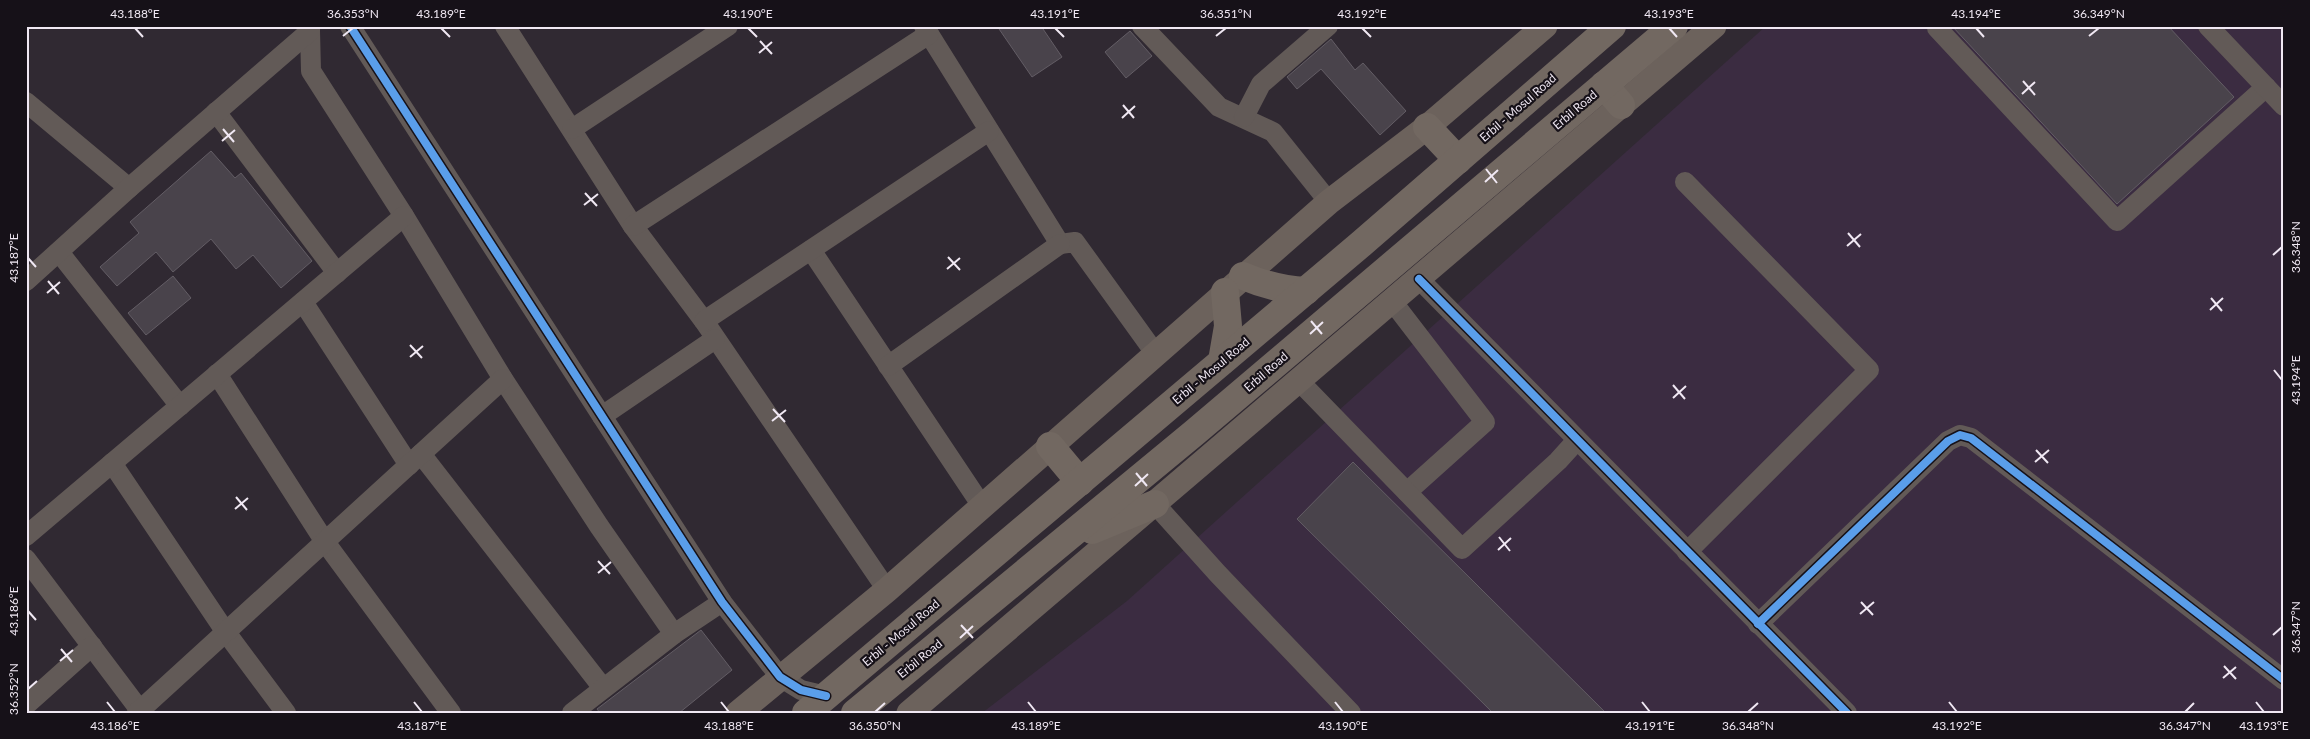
<svg xmlns="http://www.w3.org/2000/svg" width="2310" height="739" font-family="Lato,sans-serif">
	<style>
		.built { fill: #3b2c41 }
		.building { fill: #49434b; stroke: #635d65 }
		.lines { fill: none; stroke-linecap: round; stroke-linejoin: round }
		.minor { stroke: #625a57; stroke-width: 20 }
		.major { stroke: #6c625c; stroke-width: 25 }
		.highway { stroke: #726861; stroke-width: 28 }
		.cycleway-casing { stroke: #161118; stroke-width: 11 }
		.cycleway { stroke: #5a9eea; stroke-width: 8 }
		.ticks { fill: none; stroke: #f0e8f3; stroke-width: 2 }
		.labels { text-anchor: middle; stroke-width: 4.5; stroke-linejoin: round; paint-order: stroke }
		.street-label { font-size: 12px; fill: #f0e8f3; stroke: #161118 }
		.neatline { fill: none; stroke: #f0e8f3; stroke-width: 2 }
		.ticks-label { font-size: 12px; text-anchor: middle; fill: #f0e8f3 }
	</style>
	<rect width="100%" height="100%" fill="#302932"/>
	<path class="built" d="M1766 26H2284V713H982L1127 601Z"/>
	<g class="building">
		<path d="M997 26H1041L1062 57 1032 77Z"/>
		<path d="M1952 26H2168L2234 97 2117 204Z"/>
		<path d="M1130 31 1152 56 1126 78 1105 52Z"/>
		<path d="M1331 39 1355 70 1363 63 1406 111 1380 135 1321 69 1297 89 1287 77Z"/>
		<path d="M211 151 235 178 241 173 312 261 281 288 253 255 236 269 211 239 173 272 156 252 117 286 100 267 139 233 130 222Z"/>
		<path d="M173 276 191 298 146 335 128 313Z"/>
		<path d="M1353 462 1606 713H1493L1297 519Z"/>
		<path d="M701 630 732 670 679 713H600L597 709Z"/>
	</g>
	<g class="lines">
		<g class="minor">
			<path d="M350 26 722 602 780 677 801 690 826 696"/>
			<path d="M505 26 633 226 704 321 887 590"/>
			<path d="M924 26 1060 244 1075 242 1155 353"/>
			<path d="M1142 26 1219 107 1273 132 1329 202"/>
			<path d="M1939 26 1937 28 2117 221 2266 87"/>
			<path d="M2208 26 2284 106"/>
			<path d="M310 31 311 71 404 216 503 379 599 526 674 634"/>
			<path d="M26 102 129 188"/>
			<path d="M216 112 337 273"/>
			<path d="M1244 117 1261 84 1328 26"/>
			<path d="M572 129 728 26"/>
			<path d="M1685 182 1869 370 1687 552"/>
			<path d="M633 226 929 34"/>
			<path d="M811 250 982 506"/>
			<path d="M59 252 180 406"/>
			<path d="M1419 279 1847 713"/>
			<path d="M26 281 129 188 310 31V26"/>
			<path d="M1392 301 1485 422 1407 492"/>
			<path d="M303 302 409 465"/>
			<path d="M704 321 989 131"/>
			<path d="M888 366 1060 244"/>
			<path d="M217 374 325 542 451 713"/>
			<path d="M1299 381 1462 549 1558 461 1577 440"/>
			<path d="M602 416 715 339"/>
			<path d="M421 454 603 688"/>
			<path d="M112 463 225 631 286 713"/>
			<path d="M1155 504 1218 574 1351 713"/>
			<path d="M26 536 404 216"/>
			<path d="M26 559 142 713"/>
			<path d="M1758 624 1948 441 1960 435 1971 438 2284 680"/>
			<path d="M26 705 92 646"/>
			<path d="M137 713 503 379"/>
			<path d="M572 713 674 634 722 602"/>
		</g>
		<g class="major">
			<path d="M738 713 887 590 1329 202 1427 127 1545 26"/>
			<path d="M909 713 1714 26"/>
		</g>
		<g class="highway">
			<path d="M1604 85 1621 105"/>
			<path d="M1427 127 1458 160"/>
			<path d="M1243 276C1264 285 1284 290 1306 291"/>
			<path d="M1222 361 1228 326 1225 292"/>
			<path d="M1050 446 1080 482"/>
			<path d="M1092 530 1155 504"/>
			<path d="M806 713 1361 244 1612 26"/>
			<path d="M855 713 1194 433 1674 26"/>
		</g>
		<defs>
			<g id="cycleway">
				<path d="M350 26 722 602 780 677 801 690 826 696"/>
				<path d="M1419 279 1847 713"/>
				<path d="M1758 624 1948 441 1960 435 1971 438 2284 680"/>
			</g>
		</defs>
		<use href="#cycleway" class="cycleway-casing"/>
		<use href="#cycleway" class="cycleway"/>
	</g>
	<path class="ticks" d="M135 28 143 37M441 28 450 37M748 28 757 37M1055 28 1064 37M1362 28 1371 37M1669 28 1677 37M1976 28 1984 37M343 36 353 28M1216 36 1226 28M2089 36 2099 28M760 41 772 54M759 53 772 42M2023 81 2035 95M2022 94 2035 82M1123 105 1134 118M1122 118 1135 106M223 129 234 142M222 141 235 130M1486 169 1497 183M1485 182 1498 170M585 193 597 206M584 205 598 194M1848 233 1860 247M1847 246 1861 234M2273 255 2282 247M948 257 960 270M28 258 36 267M947 269 960 258M48 281 59 294M47 293 60 282M2211 298 2222 311M2210 310 2223 298M1311 321 1322 334M1310 334 1323 322M410 345 422 358M410 357 423 346M2274 370 2282 380M1673 385 1685 399M1673 398 1686 386M773 409 785 422M772 421 786 410M2036 450 2048 463M2035 462 2049 450M1136 473 1147 486M1135 486 1148 474M236 497 247 510M235 509 248 498M1499 537 1510 551M1498 550 1511 538M598 561 610 574M598 573 611 562M1861 602 1873 615M28 611 36 620M1860 614 1874 602M961 625 973 638M2273 635 2282 627M960 638 973 626M61 649 72 662M60 661 73 650M2224 666 2236 679M2223 678 2236 667M28 689 37 681M107 702 115 712M414 702 422 712M721 702 729 712M1028 702 1036 712M1335 702 1343 712M1642 702 1650 712M1949 702 1957 712M2256 702 2264 712M875 712 885 703M1748 712 1758 703M2185 712 2194 703"/>
	<g class="labels">
		<g class="street-label">
			<text transform="translate(1518 108) rotate(-41)" y="4">Erbil - Mosul Road</text>
			<text transform="translate(1575 110) rotate(-40)" y="4">Erbil Road</text>
			<text transform="translate(1211 371) rotate(-40)" y="4">Erbil - Mosul Road</text>
			<text transform="translate(1266 372) rotate(-41)" y="4">Erbil Road</text>
			<text transform="translate(901 633) rotate(-40)" y="4">Erbil - Mosul Road</text>
			<text transform="translate(920 659) rotate(-39)" y="4">Erbil Road</text>
		</g>
	</g>
	<rect width="2310" height="739" fill="none" stroke="#161118" stroke-width="55"/>
	<rect x="28" y="28" width="2254" height="684" class="neatline"/>
	<g class="ticks-label">
		<text x="135" y="18">43.188°E</text>
		<text x="353" y="18">36.353°N</text>
		<text x="441" y="18">43.189°E</text>
		<text x="748" y="18">43.190°E</text>
		<text x="1055" y="18">43.191°E</text>
		<text x="1226" y="18">36.351°N</text>
		<text x="1362" y="18">43.192°E</text>
		<text x="1669" y="18">43.193°E</text>
		<text x="1976" y="18">43.194°E</text>
		<text x="2099" y="18">36.349°N</text>
		<text transform="translate(2296 247) rotate(-90)" y="4">36.348°N</text>
		<text transform="translate(14 258) rotate(-90)" y="4">43.187°E</text>
		<text transform="translate(2296 380) rotate(-90)" y="4">43.194°E</text>
		<text transform="translate(14 611) rotate(-90)" y="4">43.186°E</text>
		<text transform="translate(2296 627) rotate(-90)" y="4">36.347°N</text>
		<text transform="translate(14 689) rotate(-90)" y="4">36.352°N</text>
		<text x="115" y="730">43.186°E</text>
		<text x="422" y="730">43.187°E</text>
		<text x="729" y="730">43.188°E</text>
		<text x="875" y="730">36.350°N</text>
		<text x="1036" y="730">43.189°E</text>
		<text x="1343" y="730">43.190°E</text>
		<text x="1650" y="730">43.191°E</text>
		<text x="1748" y="730">36.348°N</text>
		<text x="1957" y="730">43.192°E</text>
		<text x="2185" y="730">36.347°N</text>
		<text x="2264" y="730">43.193°E</text>
	</g>
</svg>
